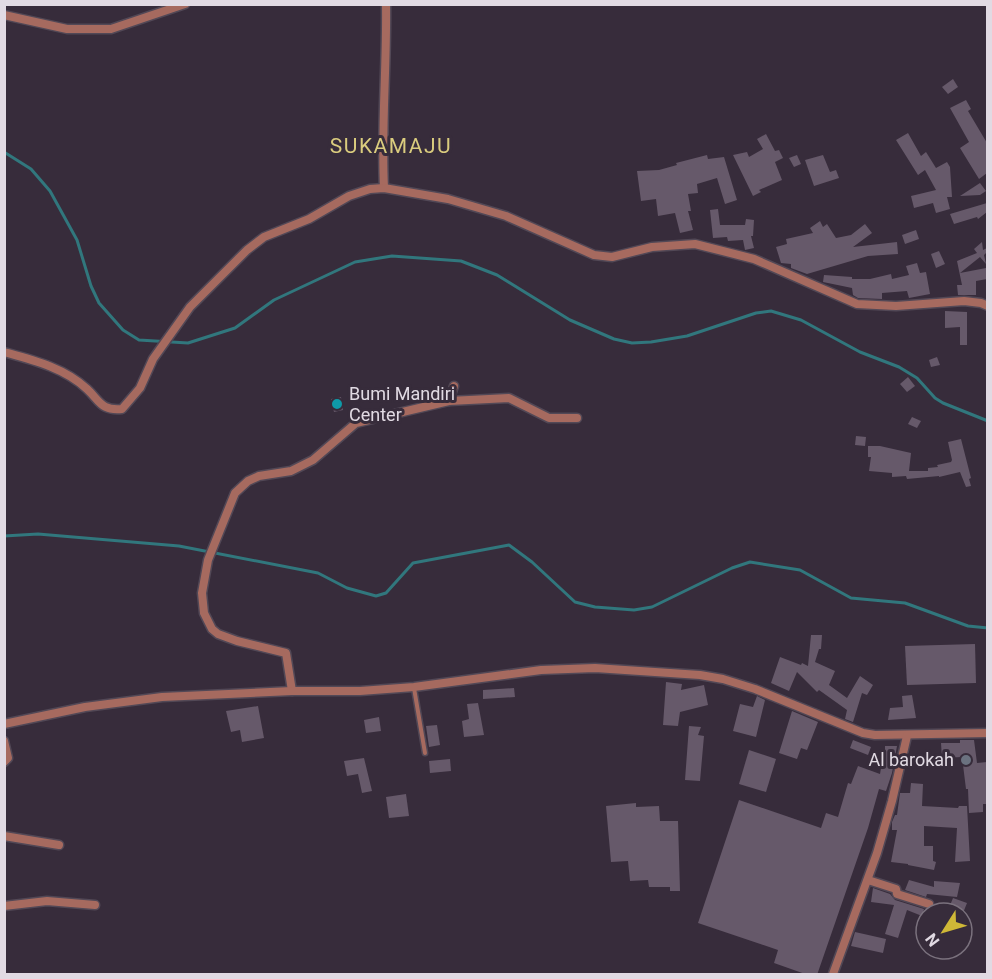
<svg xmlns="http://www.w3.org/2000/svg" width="992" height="979" font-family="Roboto,sans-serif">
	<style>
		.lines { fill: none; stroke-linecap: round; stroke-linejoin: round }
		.stream { stroke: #31777d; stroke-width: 3 }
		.building { fill: #66596a }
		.lane-casing { stroke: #524856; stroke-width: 7 }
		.street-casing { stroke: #524856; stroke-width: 11 }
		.lane { stroke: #a66a5f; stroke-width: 4 }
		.street { stroke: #a66a5f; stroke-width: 8 }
		.culture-dot { fill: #0f9aa8; stroke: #372c3b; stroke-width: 2 }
		.worship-dot { fill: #6b7280; stroke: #372c3b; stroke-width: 2 }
		.labels { text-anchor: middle; stroke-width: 6; stroke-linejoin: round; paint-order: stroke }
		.poi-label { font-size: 18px; fill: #e1dae3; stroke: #372c3b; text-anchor: start }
		.quarter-label { font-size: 21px; letter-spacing: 1.5px; fill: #dacc7e; stroke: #372c3b }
	</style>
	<rect width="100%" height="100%" fill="#372c3b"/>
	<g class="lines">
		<g class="stream">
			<path d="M4 152 31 169 50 191 77 240 91 286 99 303 123 330 139 340 188 343 235 328 274 300 355 262 392 256 461 261 497 275 570 320 614 339 632 343 651 342 687 336 756 313 771 311 801 320 860 352 899 367 917 378 935 398 943 403 988 421"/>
			<path d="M4 536 38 534 179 546 318 573 347 588 376 596 386 593 413 563 509 545 532 562 575 602 595 607 634 610 652 607 732 568 750 562 800 570 851 598 905 603 968 626 988 628"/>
		</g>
	</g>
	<g class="building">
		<path d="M953 79 958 87 948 94 942 87Z"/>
		<path d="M966 100 971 109 968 111 987 143V173L979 179 960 148 969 142 950 108Z"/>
		<path d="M908 133 921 156 926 152 936 168 947 162 950 167 952 197H947L950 209 936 213 933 203 914 208 911 196 936 190 925 170 918 175 896 140Z"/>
		<path d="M766 134 775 151 779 150 783 158 775 162 782 180 759 190 761 192 753 196 733 155 747 152 749 157 763 149 757 139Z"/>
		<path d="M707 155 708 159 724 157 737 200 725 204 717 178 697 184 698 193 688 194 691 211H688L693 230 680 233 675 213 658 216 656 199 641 201 637 171 659 170 677 165 676 163Z"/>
		<path d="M797 155 801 164 794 167 789 158Z"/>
		<path d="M823 155 830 172 836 170 839 178 814 186 805 160Z"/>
		<path d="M980 183 986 191 980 195 960 196Z"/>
		<path d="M987 203V212L978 219 977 217 954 224 950 214Z"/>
		<path d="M718 209 720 225H745L746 219 754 220 753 236H751L754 248 745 250 743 240 728 241 727 237 713 238 710 210Z"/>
		<path d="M820 221 823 227 827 224 836 238 851 235 865 224 872 233 853 247 897 242 898 254 868 256 807 274 791 268V264L781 263 776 247 787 244 786 239 813 233 810 228Z"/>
		<path d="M916 230 919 239 905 244 902 235Z"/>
		<path d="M982 242 983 250 987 248V252L984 255 986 264 980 257 960 273 986 268 987 279 976 281V295H958L957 285H962L957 261 977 253 974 249Z"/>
		<path d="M939 251 945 264 936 268 931 254Z"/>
		<path d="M917 263 920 273 926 272 930 294 909 298 907 291 882 293V299L858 298 853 295 852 288 823 282 824 275 852 277V279H870L891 274 892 279 909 275 906 266Z"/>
		<path d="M945 311 967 312V345H960V327L945 328Z"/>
		<path d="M937 357 940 365 931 367 929 360Z"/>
		<path d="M908 377 915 386 907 392 900 384Z"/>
		<path d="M341 397 343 410 334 412 331 399Z"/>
		<path d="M912 417 921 421 917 428 908 424Z"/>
		<path d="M856 436 866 437 865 446 855 445Z"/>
		<path d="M961 439 971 478 969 479 971 486 966 487 960 472 939 477V476L907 479 906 476 892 477V473L869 471 871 457H868V446H880L911 453 909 471H928V468L938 467 937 465 951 462 952 460 948 442Z"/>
		<path d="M811 635H822L821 649H819L815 662 835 671 829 685 847 698 860 676 873 685 867 695 862 693 853 722 845 719 847 710 819 690 817 692 797 672 789 691 771 683 780 657 801 665 802 663 808 666Z"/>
		<path d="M975 644 976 683 907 685 905 646Z"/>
		<path d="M666 682 682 684 681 690 704 685 708 705 680 712 678 726 663 725Z"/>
		<path d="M514 688 515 697 483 699V690Z"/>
		<path d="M912 695 916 718 888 720 890 708 903 707 902 696Z"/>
		<path d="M757 696 765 700 756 737 733 731 740 704 753 707Z"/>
		<path d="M478 703 484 735 464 737 462 721 469 719 467 704Z"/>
		<path d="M258 706 264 738 242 742 240 730 231 732 226 711Z"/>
		<path d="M792 711 818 722 807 750 801 748 797 759 779 753Z"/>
		<path d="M379 717 381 731 366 733 364 720Z"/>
		<path d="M437 725 440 745 429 747 426 726Z"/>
		<path d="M689 726 701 727 698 735 704 736 700 781 685 780Z"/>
		<path d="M853 740 871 747 868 755 850 748Z"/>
		<path d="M960 740H974L977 763 987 762V804H983V812L969 813 968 789H966L962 757 942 758 941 743H960Z"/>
		<path d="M885 746H897L892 773 886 791 879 789 868 828 817 975H808L774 963 778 950 698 923 739 800 821 828 826 813 838 817 848 783 851 784 858 766 880 774 882 762H885Z"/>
		<path d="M749 750 776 759 766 792 739 784Z"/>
		<path d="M364 758 372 791 362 793 358 774 347 776 344 761Z"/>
		<path d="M450 759 451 771 430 773 429 761Z"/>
		<path d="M911 783 923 784 922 806 958 808 959 806H967L970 861 955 862 957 828 924 826V846H933V861L936 862 934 870 908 865V864L891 862 897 830H892V822L895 815H897L900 793H910Z"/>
		<path d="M406 794 409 816 389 818 386 797Z"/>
		<path d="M636 803V807L659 806 660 821H678L680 891H670V887H649L648 880 630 881 628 861 611 862 606 806Z"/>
		<path d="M909 880 934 887V881L960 883 957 897 927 894 926 897 905 890Z"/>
		<path d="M873 888 890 894 895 900 924 909 922 916 907 910 898 938 885 934 894 905 871 902Z"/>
		<path d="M953 898 967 903 963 913 949 908Z"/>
		<path d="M855 932 886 939 883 953 851 946Z"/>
	</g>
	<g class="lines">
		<defs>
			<path id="lane" d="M414 688 425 753"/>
			<g id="street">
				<path d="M4 15 67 29H111L185 4"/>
				<path d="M384 188C381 127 387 66 386 4"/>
				<path d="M4 352C33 360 65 368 87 389 100 401 101 411 122 409L140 388 153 359 190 307 247 250 264 237 309 219 349 196 370 189 384 188 448 199 506 216 594 255 612 257 652 247 695 244 754 259 857 304 896 306 964 301 981 303 988 306"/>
				<path d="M449 401 509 398 549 418H577"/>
				<path d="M292 691 286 653 237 641 218 634 212 629 204 613 202 593 208 560 235 493 248 481 259 476 291 471 313 460 356 423 449 401 454 386"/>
				<path d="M4 724 85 707 162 697 292 691H360L414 687 541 670 595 668 700 675 723 679 755 689 863 733 875 735 988 733"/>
				<path d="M4 741 8 758 4 762"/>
				<path d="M4 836 59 845"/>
				<path d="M868 880 896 889 897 894 929 904"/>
				<path d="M4 906 47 901 95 905"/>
				<path d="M833 974 877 853 892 801 907 736"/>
			</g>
		</defs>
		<use href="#lane" class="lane-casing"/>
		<use href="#street" class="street-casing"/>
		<use href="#lane" class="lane"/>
		<use href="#street" class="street"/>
	</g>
	<circle class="culture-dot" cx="337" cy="404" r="6"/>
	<circle class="worship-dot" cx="966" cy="760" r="6"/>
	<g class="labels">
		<g class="poi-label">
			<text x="349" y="400">Bumi Mandiri<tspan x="349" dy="21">Center</tspan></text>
			<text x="954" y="766" text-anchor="end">Al barokah</text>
		</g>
		<g class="quarter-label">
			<text x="391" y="153">SUKAMAJU</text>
		</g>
	</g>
	<rect width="992" height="979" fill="none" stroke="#e1dae3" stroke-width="12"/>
	<g transform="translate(944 931) rotate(233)"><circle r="28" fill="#372c3b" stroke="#7b727e" stroke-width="1.5"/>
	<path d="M0-4.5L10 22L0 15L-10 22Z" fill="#cfb837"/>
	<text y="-9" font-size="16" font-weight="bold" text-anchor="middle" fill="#e1dae3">N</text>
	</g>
</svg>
